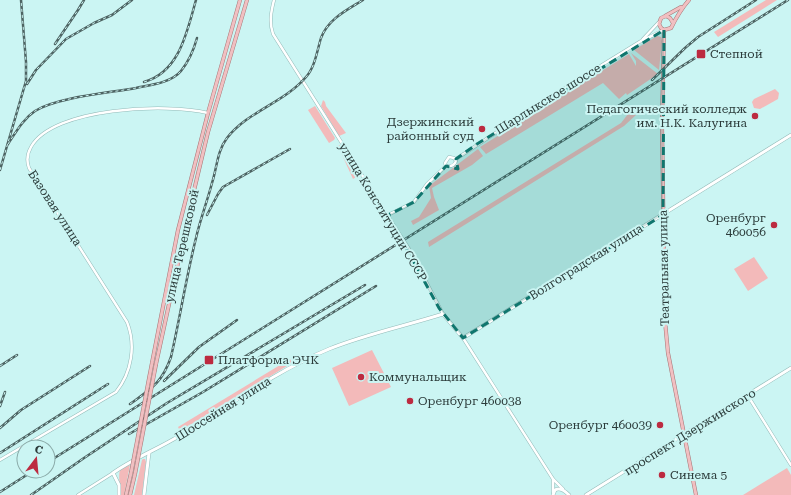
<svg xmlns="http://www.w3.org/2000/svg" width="791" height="495" font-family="'Roboto Serif',serif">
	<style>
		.green { fill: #f3baba }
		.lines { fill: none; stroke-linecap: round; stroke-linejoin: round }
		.tertiary-casing { stroke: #93bbb9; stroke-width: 3.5 }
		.secondary-casing { stroke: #93bbb9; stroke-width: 4 }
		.primary-casing { stroke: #a67676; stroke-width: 4 }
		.tertiary { stroke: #fff; stroke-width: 2.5 }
		.secondary { stroke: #fff; stroke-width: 3 }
		.primary { stroke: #f1bfc1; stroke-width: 3 }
		.rail-casing { stroke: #4d6362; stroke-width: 2.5 }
		.rail { stroke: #cbf5f3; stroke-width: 1; stroke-dasharray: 3; stroke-linecap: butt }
		.tertiary-bridge-casing { stroke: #93bbb9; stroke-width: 3.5; stroke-linecap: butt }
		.primary-bridge-casing { stroke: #a67676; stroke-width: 4; stroke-linecap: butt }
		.tertiary-bridge { stroke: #fff; stroke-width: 2.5 }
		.primary-bridge { stroke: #f1bfc1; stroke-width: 3 }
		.marked { fill: #0f766e; fill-opacity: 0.2; stroke: #0f766e; stroke-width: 3; stroke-dasharray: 8 5; stroke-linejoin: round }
		.poi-dot { fill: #bc2b40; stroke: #cbf5f3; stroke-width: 1.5 }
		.labels { text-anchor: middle; stroke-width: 4; stroke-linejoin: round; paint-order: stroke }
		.poi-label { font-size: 12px; fill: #2b3b3a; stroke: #cbf5f3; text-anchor: start }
		.street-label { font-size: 12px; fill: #2b3b3a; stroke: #cbf5f3 }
	</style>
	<rect width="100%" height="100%" fill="#cbf5f3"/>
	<g class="green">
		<path d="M766 0H777L718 37 714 32Z"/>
		<path d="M657 36 661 37 662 41 659 70 634 50Z"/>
		<path d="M631 53 658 74 627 95 626 93 619 99 603 83 486 154 480 147 629 54 636 66V61Z"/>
		<path d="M775 89 779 93 778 99 760 109 754 108 752 102 754 99Z"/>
		<path d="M323 100 325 102 326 106 346 133 339 136 321 106Z"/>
		<path d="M315 106 335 138 334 140 329 143 308 110Z"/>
		<path d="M634 111 636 115 624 126 429 247 428 242 621 123 628 114Z"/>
		<path d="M340 145 356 170V177L353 179 338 146Z"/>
		<path d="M478 149 483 156 472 165 432 188 434 197 439 210 413 225 411 221 419 217 431 198 429 186Z"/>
		<path d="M754 257 768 278 748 291 734 269Z"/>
		<path d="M372 350 391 387 349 406 332 368Z"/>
		<path d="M290 359 292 363 180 431 178 427Z"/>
		<path d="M143 459H145L146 462 142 495H134L142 460Z"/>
		<path d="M130 465 124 495H121C121 489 117 473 121 469 123 467 127 466 130 465Z"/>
		<path d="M787 468 791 475V495H743Z"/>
	</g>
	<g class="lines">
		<defs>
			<g id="tertiary">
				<path d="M274 0C271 12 269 22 273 34L391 221"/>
				<path d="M643 39 659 22"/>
				<path d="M449 157 454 158 456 161C454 166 451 167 446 166L445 163Z"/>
				<path d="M456 159 550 97 641 41 664 30"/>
				<path d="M388 215 414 202 427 184 446 166"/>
				<path d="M409 249 443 314"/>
				<path d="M463 338 553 479 563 489"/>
				<path d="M748 396 791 465"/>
				<path d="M0 460 116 392C132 372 136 345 127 322L29 168C26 160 27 154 31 147 53 107 168 103 208 113"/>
				<path d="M553 479V492"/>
				<path d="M78 495 113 473"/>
			</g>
			<g id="secondary">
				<path d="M119 495V485L113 473C134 458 158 449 179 436 228 406 276 371 329 349 366 334 405 326 443 314L463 338 791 135"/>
				<path d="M144 495 149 453"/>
				<path d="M553 495 555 490C560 487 565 491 569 495"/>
				<path d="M586 495 791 368"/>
			</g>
			<g id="primary">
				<path d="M665 16 681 7"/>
				<path d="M673 23 670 18 666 16 661 18 659 24 661 28 664 30 671 28C676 18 681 9 689 0"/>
				<path d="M664 30 662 124 665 321 668 353 696 495"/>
				<path d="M152 363 178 230 208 113 240 0"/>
				<path d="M156 364 191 203 208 132 247 0"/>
				<path d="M126 495 131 473"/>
				<path d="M130 495 135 474"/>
			</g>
		</defs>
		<use href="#tertiary" class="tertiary-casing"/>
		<use href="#secondary" class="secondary-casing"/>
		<use href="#primary" class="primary-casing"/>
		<use href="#tertiary" class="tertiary"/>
		<use href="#secondary" class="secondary"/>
		<use href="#primary" class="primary"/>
		<defs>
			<g id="rail">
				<path d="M55 44 78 10 84 0"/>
				<path d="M652 80 685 48 698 37 756 0"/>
				<path d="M144 82C180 72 187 31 196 0"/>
				<path d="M27 84 36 70 66 39 94 23 112 15 132 0"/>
				<path d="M8 144C16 132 23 119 35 111 58 97 109 93 136 88 150 85 171 83 181 71 189 61 194 49 197 38"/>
				<path d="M0 170 26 81V62L21 0"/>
				<path d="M207 215 218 194 223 187 290 149"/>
				<path d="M0 366 17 355"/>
				<path d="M164 381 199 347 237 320"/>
				<path d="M130 404C151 389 162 383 171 357 180 318 186 278 196 238 200 220 207 202 212 183 217 168 217 151 227 138 248 111 284 103 306 77 315 67 317 51 321 38 328 19 347 10 363 0"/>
				<path d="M0 406 5 392"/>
				<path d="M0 428 21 410 90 366"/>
				<path d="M129 434 203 392 376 286"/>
				<path d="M0 453 108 384"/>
				<path d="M48 462 788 0"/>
				<path d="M0 492 33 471"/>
				<path d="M31 495 84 458 167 403 365 285"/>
			</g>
		</defs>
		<use href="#rail" class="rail-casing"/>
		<use href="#rail" class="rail"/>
		<defs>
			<path id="tertiary-bridge" d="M391 221 409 249"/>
			<g id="primary-bridge">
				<path d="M131 473 152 363"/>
				<path d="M135 474 156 364"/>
			</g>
		</defs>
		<use href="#tertiary-bridge" class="tertiary-bridge-casing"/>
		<use href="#primary-bridge" class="primary-bridge-casing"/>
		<use href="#tertiary-bridge" class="tertiary-bridge"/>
		<use href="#primary-bridge" class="primary-bridge"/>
	</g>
	<path class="marked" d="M664 30 663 215 463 338 439 308 388 215 414 202 446 166 458 169 456 159 477 144Z"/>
	<g class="poi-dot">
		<rect x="696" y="49" width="10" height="10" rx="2"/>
		<circle cx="755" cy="116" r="4"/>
		<circle cx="482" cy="129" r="4"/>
		<circle cx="774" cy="225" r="4"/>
		<rect x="204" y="355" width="10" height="10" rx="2"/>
		<circle cx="361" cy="377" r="4"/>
		<circle cx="410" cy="401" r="4"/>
		<circle cx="660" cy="425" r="4"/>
		<circle cx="662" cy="475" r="4"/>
	</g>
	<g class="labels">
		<g class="poi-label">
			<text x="710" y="58">Степной</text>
			<text x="747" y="113" text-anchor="end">Педагогический колледж<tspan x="747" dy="14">им. Н.К. Калугина</tspan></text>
			<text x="474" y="126" text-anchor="end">Дзержинский<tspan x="474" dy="14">районный суд</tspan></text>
			<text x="766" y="222" text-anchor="end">Оренбург<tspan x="766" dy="14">460056</tspan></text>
			<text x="218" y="364">Платформа ЭЧК</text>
			<text x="369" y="381">Коммунальщик</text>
			<text x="418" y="405">Оренбург 460038</text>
			<text x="652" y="429" text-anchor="end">Оренбург 460039</text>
			<text x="670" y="479">Синема 5</text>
		</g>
		<g class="street-label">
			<text transform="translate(548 99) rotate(-32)" y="4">Шарлыкское шоссе</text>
			<text transform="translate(55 208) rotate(57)" y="4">Базовая улица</text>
			<text transform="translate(383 212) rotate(59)" y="4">улица Конституции СССР</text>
			<text transform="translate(182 246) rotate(-77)" y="4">улица Терешковой</text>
			<text transform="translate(586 262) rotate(-32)" y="4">Волгоградская улица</text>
			<text transform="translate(664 268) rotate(-91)" y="4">Театральная улица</text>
			<text transform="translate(223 409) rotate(-32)" y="4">Шоссейная улица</text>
			<text transform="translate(690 432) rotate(-32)" y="4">проспект Дзержинского</text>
		</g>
	</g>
	<g transform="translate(36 459) rotate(16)"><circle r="19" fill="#cbf5f3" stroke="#8baba9"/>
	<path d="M0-3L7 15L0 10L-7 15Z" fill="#bc2b40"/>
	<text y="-6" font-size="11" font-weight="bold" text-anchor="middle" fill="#2b3b3a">С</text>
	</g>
</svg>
